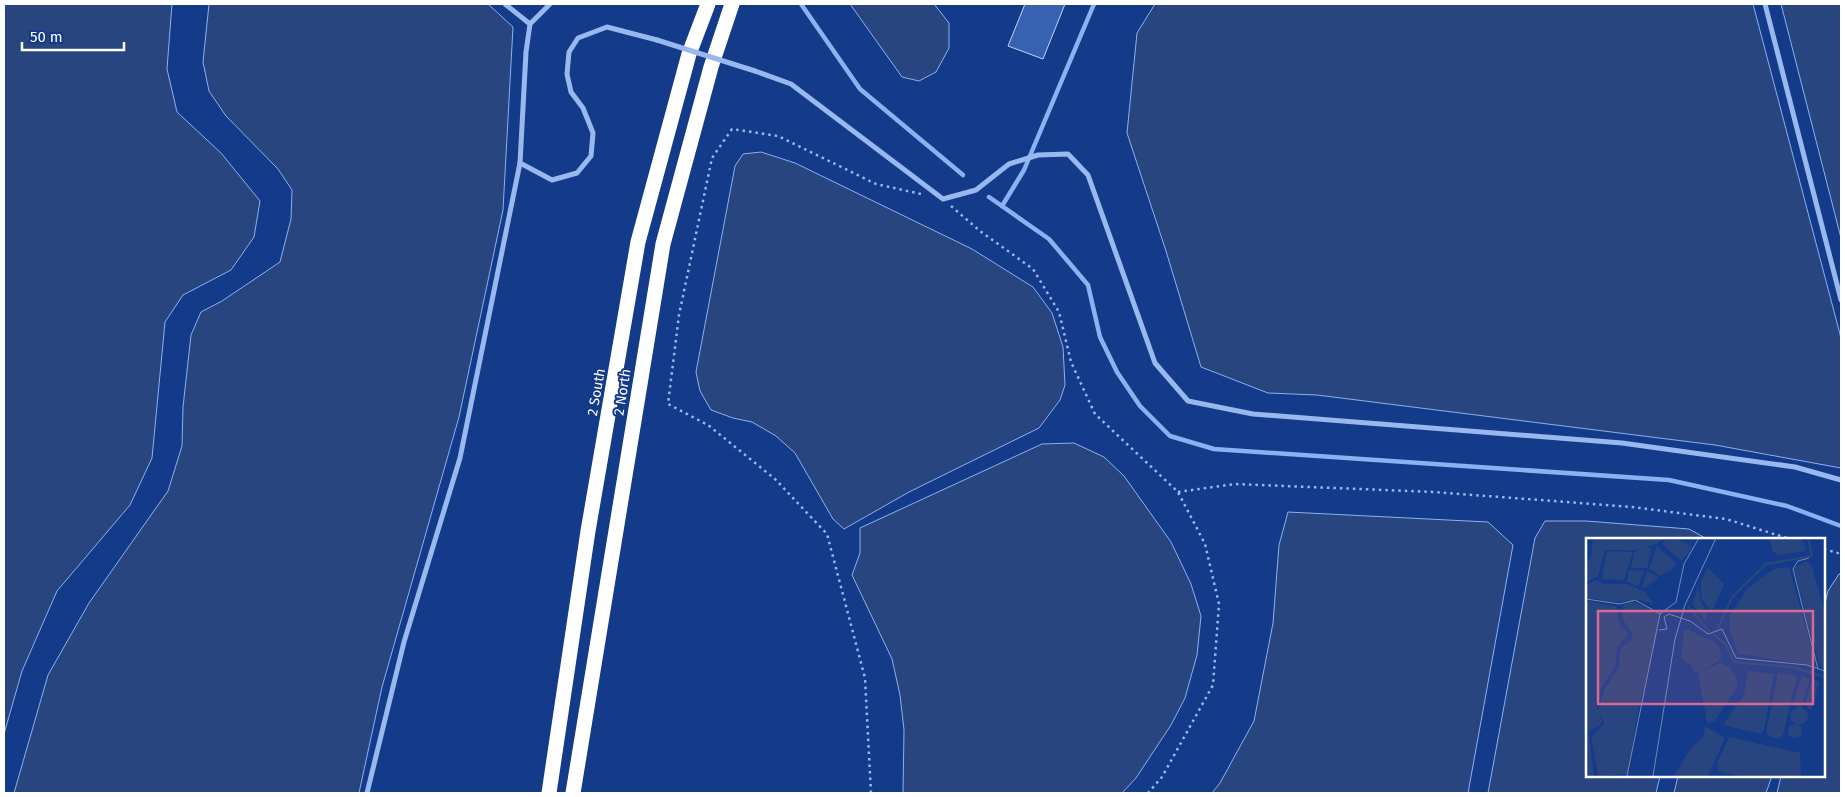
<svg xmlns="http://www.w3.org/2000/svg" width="1845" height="797" font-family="'Fira Sans',sans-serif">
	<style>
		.water { fill: #28457f; stroke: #8bb1f3 }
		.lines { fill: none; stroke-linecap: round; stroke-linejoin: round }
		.stream { stroke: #8bb1f3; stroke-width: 4.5 }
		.building { fill: #3762b1; stroke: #c0d5fb }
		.path { stroke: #99b8f0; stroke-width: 2.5; stroke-dasharray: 2.5 4; stroke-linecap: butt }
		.minor { stroke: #99b8f0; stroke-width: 5 }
		.motorway { stroke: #fff; stroke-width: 15 }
		.minor-bridge { stroke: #99b8f0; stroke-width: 5 }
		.labels { text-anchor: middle; stroke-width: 4; stroke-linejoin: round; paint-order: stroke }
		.street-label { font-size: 14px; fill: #fff; stroke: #133b89 }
		.inset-river { fill: none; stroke: #28457f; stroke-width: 2.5 }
		.inset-road { fill: none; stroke: #7189b8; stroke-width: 1 }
		.view { fill: #d76994; fill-opacity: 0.15; stroke: #d76994; stroke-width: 2.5 }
		.inset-edge { fill: none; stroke: #fff; stroke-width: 2.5 }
	</style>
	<rect width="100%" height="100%" fill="#133b89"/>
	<g class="water">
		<path d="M4 4H172L167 69 177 112 221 153 260 201 254 237 231 270 183 295 165 322 152 458 130 505 57 591 22 671 4 734Z"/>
		<path d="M209 4H488L513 27 503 210 459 417 382 687 359 793H14L48 675 89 603 168 491 182 446 183 407 191 335 201 312 222 301 280 262 291 219 292 190 278 169 226 116 209 91 203 62Z"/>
		<path d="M850 4H934L949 23V48L936 72 919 81 902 77Z"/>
		<path d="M1155 4H1753L1841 338V468L1715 445 1317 395 1268 393 1201 367 1166 251 1127 133 1137 33Z"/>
		<path d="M1781 4H1841V238Z"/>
		<path d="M761 152 795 163 972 249 1033 287 1052 313 1063 347 1065 385 1060 400 1039 428 909 492 844 529 833 519 795 453 776 436 752 422 733 418 711 410 700 391 696 372 735 166 743 154Z"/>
		<path d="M1074 443 1104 457 1124 476 1171 542 1191 584 1201 616 1197 655 1185 698 1171 725 1136 778 1122 793H903L904 730 900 695 892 659 852 575 860 553V528L1042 444Z"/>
		<path d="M1288 512 1488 522 1513 545 1468 793H1212L1220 783 1254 721 1273 623 1279 545Z"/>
		<path d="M1545 521H1586L1689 529 1707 539 1588 540V776H1660L1656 793H1488L1535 538Z"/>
		<path d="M1839 574H1841V793H1777L1781 776H1824V607L1828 591Z"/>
		<path d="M1678 776H1772L1766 793H1674Z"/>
	</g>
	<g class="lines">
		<g class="stream">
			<path d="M801 4 860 89 963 175"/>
			<path d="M989 197 1049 239 1088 285 1100 337 1117 372 1140 406 1170 436 1214 449 1669 480 1787 506 1841 526"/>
			<path d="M1002 206 1024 170 1094 4"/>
		</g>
	</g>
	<path class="building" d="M1025 4H1065L1043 59 1008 46Z"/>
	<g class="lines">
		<g class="path">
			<path d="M951 206 980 231 1033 269 1059 312 1071 362 1095 414 1178 492 1205 544 1219 604 1213 685 1162 777 1148 793"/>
			<path d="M1178 492 1235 484 1434 492 1632 507 1726 519 1793 540"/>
			<path d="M1824 549 1841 554"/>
			<path d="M871 793 865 678 827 534 775 479 708 425 668 404 679 315 712 158 732 129 778 136 876 184 921 194"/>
		</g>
		<g class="minor">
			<path d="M505 4 530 24"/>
			<path d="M1765 4 1841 300"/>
			<path d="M755 71 791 84 943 199 976 190 1009 164 1038 155 1068 154 1088 175 1155 363 1188 401 1253 414 1622 443 1795 467 1841 480"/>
			<path d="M520 163 552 180 577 173 591 156 593 133 583 108 571 92 567 74 569 52 578 38 607 27 657 40"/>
			<path d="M367 793 404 642 460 458 520 163 526 52 530 24 550 4"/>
		</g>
		<g class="motorway">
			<path d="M549 793 588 531 638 242 689 54 708 4"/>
			<path d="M573 793 663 244 711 67 732 4"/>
		</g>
		<path class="minor-bridge" d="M657 40 755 71"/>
	</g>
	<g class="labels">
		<g class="street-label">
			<text transform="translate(596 392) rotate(-80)" y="5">2 South</text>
			<text transform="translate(622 392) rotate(-81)" y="5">2 North</text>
		</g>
	</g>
	<g transform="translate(1586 538)">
		<rect width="239" height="239" fill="#133b89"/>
		<path d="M7 0H77L71 6 48 12H19L12 38 0 44V26L5 19ZM184 0H216L220 13 192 17 186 13ZM92 1 107 9 96 23 76 6 78 3ZM71 8 90 25 88 30 74 38 63 30ZM56 9 66 10 61 30H45L48 15ZM25 13 47 14 38 42 16 41 20 16ZM220 23 225 26 239 75V132L233 127 208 30ZM203 29 229 123 226 127 152 116 143 89 144 77 161 51 188 31ZM122 30 138 46 126 74 116 62 115 55V43ZM43 32 58 33 52 48 41 44ZM61 33 73 39 60 50 56 49ZM11 42 18 46H41L58 53 68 66 49 61 32 64 0 60V47ZM112 50 115 64 122 76 119 82 106 66ZM0 63 30 68 33 86 42 96 31 110 30 126 15 151 10 167 16 185 3 194 8 238H0ZM46 63 72 76 71 97 52 173 42 236 12 238 5 199 18 186 12 173 18 152 32 130 35 109 45 103 46 95 36 80 37 67ZM101 91 132 106 136 118 133 123 110 135 104 126 95 121 98 92ZM133 125 143 128 151 141V149L128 184 121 185 112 134ZM162 133 188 136 178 192 175 196 137 187 158 157ZM192 134 211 138 197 197 193 201 182 198 180 193ZM216 137 224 141 215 170 207 167ZM226 140 233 144 225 172 219 167ZM204 178a9 9 0 1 1 18 0a9 9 0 1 1-18 0ZM202 193a7 7 0 1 1 14 0a7 7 0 1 1-14 0ZM119 188 139 200 122 238H88L104 211 117 199ZM143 199 214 215 215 238H151L132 233 131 225Z" fill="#28457f"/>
		<path class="inset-river" d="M102 68 123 93M132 90 146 59 180 26 226 18 222 0M127 96 139 106 148 124 206 129 239 139"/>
		<path class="inset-road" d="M223 20 212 23 207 31 232 131M0 61 34 66 49 62 74 76M73 92 81 91 78 79 83 76 104 83 122 96 136 91 150 120 221 127 239 133M41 238 74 76 90 64 98 26 113 0M67 238 89 101 99 67 130 0"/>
		<path class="view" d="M12 73H227V166H12Z"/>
		<rect width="239" height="239" class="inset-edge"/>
	</g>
	<rect width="1845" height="797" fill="none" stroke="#ffffff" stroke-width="10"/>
	<path d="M22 42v8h102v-8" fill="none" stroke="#ffffff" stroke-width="2.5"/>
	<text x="30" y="42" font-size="15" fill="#ffffff" stroke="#133b89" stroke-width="4" paint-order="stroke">50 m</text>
</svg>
